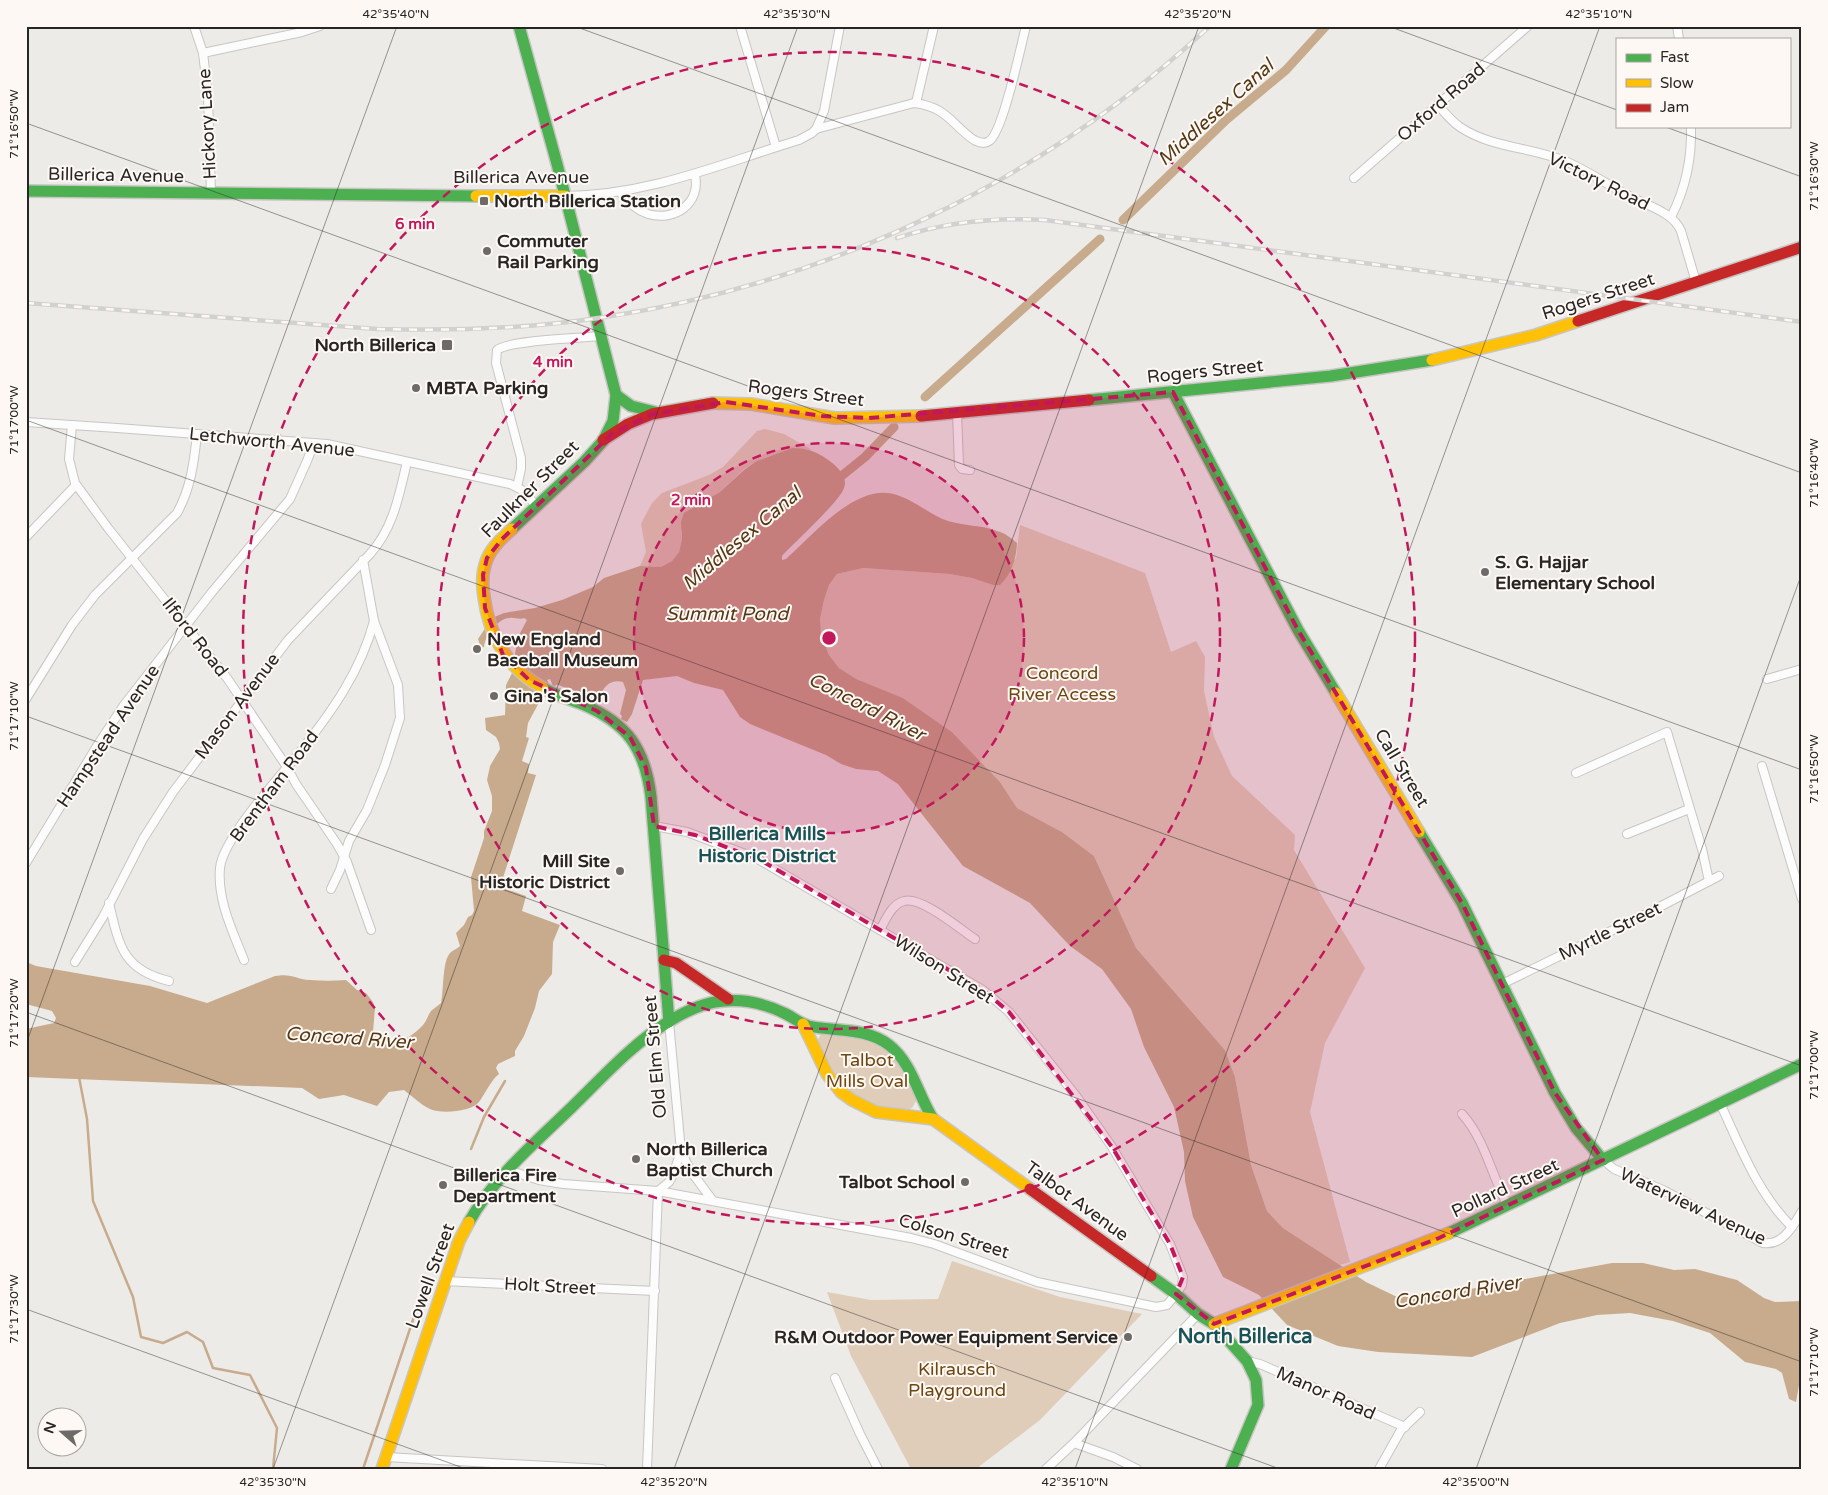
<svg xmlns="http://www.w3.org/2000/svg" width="1828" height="1495" font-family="'Varela Round',sans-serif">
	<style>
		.green { fill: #e0cdb9 }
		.water { fill: #c7ab8c }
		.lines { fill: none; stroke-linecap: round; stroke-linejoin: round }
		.stream { stroke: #c7ab8c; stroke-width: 2.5 }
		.canal { stroke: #c7ab8c; stroke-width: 9 }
		.street-casing { stroke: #c8c6c3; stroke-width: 10 }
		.fast-casing { stroke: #c8c6c3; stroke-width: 14 }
		.slow-casing { stroke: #c8c6c3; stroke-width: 14 }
		.jam-casing { stroke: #c8c6c3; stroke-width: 14 }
		.street { stroke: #fcfcfc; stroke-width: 8 }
		.fast { stroke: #4caf50; stroke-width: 11 }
		.slow { stroke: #ffc107; stroke-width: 11 }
		.jam { stroke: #c62828; stroke-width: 11 }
		.rail-casing { stroke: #d1d1cf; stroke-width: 4.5 }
		.rail { stroke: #fdf8f3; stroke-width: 2.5; stroke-dasharray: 8; stroke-linecap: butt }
		.marked { fill: #c2185b; fill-opacity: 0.2; stroke: #c2185b; stroke-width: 4; stroke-dasharray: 10 6; stroke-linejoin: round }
		.ticks { fill: none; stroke: #282624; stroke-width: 1; stroke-opacity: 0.45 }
		.ring { fill: none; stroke: #c2185b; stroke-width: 2.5; stroke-dasharray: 9 6 }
		.poi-dot { fill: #6d6b69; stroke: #fdf8f3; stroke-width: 2 }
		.labels { text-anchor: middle; stroke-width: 4; stroke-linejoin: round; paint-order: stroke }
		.street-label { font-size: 18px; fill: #282624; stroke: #fdf8f3 }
		.poi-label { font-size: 18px; font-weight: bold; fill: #282624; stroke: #fdf8f3; text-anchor: start }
		.park-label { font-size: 18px; fill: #6d4610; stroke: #fdf8f3 }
		.water-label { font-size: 19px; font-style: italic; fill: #543815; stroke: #fdf8f3 }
		.neighbourhood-label { font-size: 19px; font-weight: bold; fill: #18535a; stroke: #fdf8f3 }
		.quarter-label { font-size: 20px; font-weight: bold; fill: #18535a; stroke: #fdf8f3 }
		.centre { fill: #c2185b; stroke: #fdf8f3; stroke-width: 2.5 }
		.ring-label { font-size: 15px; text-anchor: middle; font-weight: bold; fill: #c2185b; stroke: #fdf8f3; stroke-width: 4; stroke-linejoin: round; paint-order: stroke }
		.neatline { fill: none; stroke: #282624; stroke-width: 2 }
		.ticks-label { font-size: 12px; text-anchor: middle; fill: #282624 }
	</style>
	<rect width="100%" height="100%" fill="#edebe8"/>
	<g class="green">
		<path d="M765 429 784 434 812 450 792 448 758 461 744 469 720 492 705 502 692 507 681 532 682 539 679 552 672 561 661 567 640 566 646 552 641 524 652 503 662 493 709 475 723 467 757 431Z"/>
		<path d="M1020 525 1145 573 1171 652 1196 641 1205 657 1204 691 1214 737 1232 776 1295 835 1294 850 1365 968 1325 1043 1310 1112 1350 1262 1340 1265 1283 1228 1267 1211 1251 1165 1235 1077 1225 1050 1136 948 1094 856 1062 832 1017 808 1000 782 952 732 903 698 856 680 839 668 829 655 821 634 820 619 824 600 829 585 837 574 863 568 949 574 972 578 993 585 1016 558Z"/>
		<path d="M830 1028 889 1045 916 1094V1101L912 1108 907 1110 887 1113 840 1092 816 1042 822 1033Z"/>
		<path d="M952 1261 1060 1297 1142 1314 1040 1420 976 1469H911L851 1356 827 1292 871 1300 938 1299Z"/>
	</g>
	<path class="water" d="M792 448C808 448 818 452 831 462 839 468 848 478 844 488 841 500 793 544 782 556V560L786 559C813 535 857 481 897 495 916 501 930 515 948 521 964 526 982 525 997 531 1005 533 1011 538 1017 543 1016 560 1012 573 1000 585H993L972 578 949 574 863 568 837 574 829 585 824 600 820 619 821 634 829 655 839 668 856 679 903 698 952 732 1000 782 1017 808 1062 832 1094 856 1136 948 1225 1050 1235 1077 1251 1165 1267 1211 1283 1228 1366 1282 1395 1296 1465 1290 1612 1263H1643L1674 1270 1695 1269 1737 1280 1764 1298 1775 1302 1802 1301V1368L1796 1402 1789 1399 1782 1373 1776 1369 1745 1362 1710 1333 1673 1321 1630 1313 1597 1315 1560 1323 1472 1357 1378 1352 1338 1346 1287 1325 1259 1295 1223 1277 1193 1217 1185 1181 1184 1152 1174 1107 1144 1047 1131 1009 1102 969 1070 946 1030 903 963 866 898 784 878 771 856 769 841 764 826 755 750 724 740 717 723 690 694 683 677 676 643 680 632 714 627 722 621 719 622 716 620 714 626 690 623 682C610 679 603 687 599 699L558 685 553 686 550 679 547 680 549 684 528 723 526 737 529 738 522 761 529 764 528 773 536 775 500 887 526 896 522 911 560 925 553 942 552 974 539 991 535 1008 524 1036 515 1051V1056L498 1064 496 1068 499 1074C491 1080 485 1094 479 1102 471 1112 441 1114 430 1109 421 1105 412 1096 404 1090L389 1092 377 1106 344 1095 319 1099 302 1088 26 1077V1029L54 1023 56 1018 52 1011 26 1004V962L36 966 150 986 207 1003 275 976C292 973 295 979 310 980 322 981 334 981 346 980L357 990 366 993 373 1002 375 1008 373 1032C385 1055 411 1038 423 1025 427 1020 428 1015 431 1011 434 1008 438 1006 441 1003 444 990 442 962 450 953 453 950 457 949 460 946L456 933 464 925 468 917 472 915 474 911 471 877 484 838V831L492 811V796L487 780 490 766 500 749 499 743 496 737 486 730 485 718 505 715 506 685 515 667V654L518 637 527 620 524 618C519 620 515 617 509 618 497 619 485 636 484 647L481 648 478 639 492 618 504 613 535 608 562 600 593 587 604 578 640 566 661 567 672 561 679 552 682 539 681 522 684 513 720 492 744 470 757 461Z"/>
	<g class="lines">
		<g class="stream">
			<path d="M79 1077 87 1119 93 1201 133 1297 141 1337 163 1343 187 1332 203 1342 213 1368 250 1375 277 1428 273 1469"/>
			<path d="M471 1149 484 1117 505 1081"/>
			<path d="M363 1469 425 1284"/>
		</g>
		<g class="canal">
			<path d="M1123 220 1226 120 1286 70 1326 26"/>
			<path d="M925 397 1100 239"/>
			<path d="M834 482 865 457 894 427"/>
		</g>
		<defs>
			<g id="street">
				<path d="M194 26 203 53 208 96 211 194"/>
				<path d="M740 26 776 147"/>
				<path d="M1677 26 1679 39"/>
				<path d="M203 53 302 32 320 26"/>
				<path d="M916 103 934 26"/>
				<path d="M1438 105C1445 113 1451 121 1460 127 1491 148 1531 147 1565 161 1589 171 1612 188 1635 199 1652 207 1674 214 1681 231L1696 282"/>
				<path d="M816 129 824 111 840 26"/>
				<path d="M1354 178 1528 26"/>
				<path d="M620 192C627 201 636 210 648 214 675 222 701 203 695 175"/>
				<path d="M565 196C650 195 720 164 799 140L812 133 816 129 914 103C947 107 951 124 974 140 979 142 984 145 989 141 1003 133 1021 45 1026 26"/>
				<path d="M1671 217C1686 188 1692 159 1691 126"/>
				<path d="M957 413 959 465 962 469 970 470"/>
				<path d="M26 422 117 428 327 444 510 484 524 491 536 506"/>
				<path d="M72 425 69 459 75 483 108 528 227 678 287 767 296 784 337 844 347 862 371 930"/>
				<path d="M517 487 521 469V458L496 363 497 350C509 340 582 338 601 336"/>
				<path d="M26 537 76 485"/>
				<path d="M1767 679 1802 669"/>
				<path d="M26 699 72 625 95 595 177 513C191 488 194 462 197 434"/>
				<path d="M1762 766 1802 899"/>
				<path d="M1576 773 1667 732 1702 849 1709 881"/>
				<path d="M1627 834 1689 809"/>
				<path d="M26 863 97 746 124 705 212 592 290 499 307 461 314 443"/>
				<path d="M331 889 340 870 349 841 367 810 385 765 400 718 398 685 374 621 363 560"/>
				<path d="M109 903C119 946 123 970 169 981"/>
				<path d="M880 930C886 919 892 904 904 901 921 896 960 929 975 939"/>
				<path d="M244 960C233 932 217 900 220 868 223 838 279 778 299 753 331 713 361 671 374 621"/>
				<path d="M75 962 103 917 143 839 173 792 288 640 370 554C394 527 399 495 407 462"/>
				<path d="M1502 984 1646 914 1719 876"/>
				<path d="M1720 1103C1740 1146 1758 1194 1792 1227"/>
				<path d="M1462 1114C1485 1139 1492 1177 1508 1206"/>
				<path d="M681 1151 690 1170 713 1201"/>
				<path d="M1603 1160 1614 1169 1663 1190 1763 1243C1783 1246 1793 1226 1802 1211"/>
				<path d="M508 1170 539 1180 563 1184 658 1191 911 1238 934 1244 1037 1282 1156 1307 1167 1305 1176 1294 1182 1285 1183 1277 1170 1244 1112 1147 1077 1097 1009 1012 983 990 756 858 687 832 654 826"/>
				<path d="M444 1281 655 1291"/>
				<path d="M1247 1361 1260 1364 1405 1427"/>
				<path d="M835 1378 860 1434 878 1469"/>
				<path d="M1074 1443 1113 1457 1137 1469"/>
				<path d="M386 1457 602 1469"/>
				<path d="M647 1469 658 1191 669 1182 673 1175 681 1151 669 1022"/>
				<path d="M1046 1469 1074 1443 1198 1314"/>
				<path d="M1379 1469 1401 1430 1420 1412"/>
			</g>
			<g id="fast">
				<path d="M26 191 476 196"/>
				<path d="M1173 392 1298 630 1336 693"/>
				<path d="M616 395 631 406 655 412"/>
				<path d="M1089 400 1331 376 1432 360"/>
				<path d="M512 529 584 462 603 441 613 421 616 395 557 164 519 26"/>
				<path d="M543 688C555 695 569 699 582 704 627 723 645 748 651 797L669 1022"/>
				<path d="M1419 832 1462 903 1555 1093 1576 1128 1603 1160"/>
				<path d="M469 1222C494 1177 535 1143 572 1107 602 1078 631 1045 668 1022 684 1012 704 1002 724 1001 746 999 766 1004 786 1014 794 1018 801 1024 809 1026 836 1032 866 1027 889 1045 912 1063 918 1095 933 1119"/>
				<path d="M1449 1233 1802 1064"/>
				<path d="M1151 1276 1176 1294 1198 1314 1214 1324 1247 1361 1256 1380 1258 1405 1231 1469"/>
			</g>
			<g id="slow">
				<path d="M476 196H565"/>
				<path d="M1432 360 1536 335 1578 321"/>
				<path d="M713 403 751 404 835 418 921 416"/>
				<path d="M512 529C502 538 492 547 487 559 482 571 482 585 484 597 489 636 508 669 543 688"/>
				<path d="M1336 693 1419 832"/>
				<path d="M803 1024 827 1074 841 1092 852 1100 876 1112 933 1119 1030 1189"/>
				<path d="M1214 1324 1449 1233"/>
				<path d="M382 1469 459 1241 469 1222"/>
			</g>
			<g id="jam">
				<path d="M1578 321 1802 247"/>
				<path d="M921 416 1089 400"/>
				<path d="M603 440 628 424 652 414 713 403"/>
				<path d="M664 960 676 963 728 999"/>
				<path d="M1030 1189 1151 1276"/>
			</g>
		</defs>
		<use href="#street" class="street-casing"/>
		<use href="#fast" class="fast-casing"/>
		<use href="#slow" class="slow-casing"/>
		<use href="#jam" class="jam-casing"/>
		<use href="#street" class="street"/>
		<use href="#fast" class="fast"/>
		<use href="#slow" class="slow"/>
		<use href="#jam" class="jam"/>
		<defs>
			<g id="rail">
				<path d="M897 238C945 222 994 217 1045 220L1802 322"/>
				<path d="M26 303 377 329C453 331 529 329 605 317 829 283 1043 181 1210 26"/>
			</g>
		</defs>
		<use href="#rail" class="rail-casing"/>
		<use href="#rail" class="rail"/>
	</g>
	<path class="marked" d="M1173 392 1298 630 1462 903 1555 1093 1603 1160 1439 1238 1214 1324 1176 1294 1183 1277 1170 1244 1112 1147 1009 1012 983 990 762 861 695 835 654 826 646 768 630 737 597 711 529 680 503 655 485 608 483 575 487 558 502 539 613 433 652 414 726 402 822 416 869 418Z"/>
	<path class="ticks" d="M574 26 1802 473M1388 26 1617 110M26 123 1802 770M1663 126 1802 177M26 420 1802 1066M26 716 1802 1362M26 1012 1280 1469M26 1044 397 26M26 1309 466 1469M273 1469 798 26M674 1469 1199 26M1075 1469 1600 26M1476 1469 1802 573"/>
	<circle cx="829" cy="638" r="195" fill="#c2185b" fill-opacity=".12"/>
	<g class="ring">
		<circle cx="829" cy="638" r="195"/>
		<circle cx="829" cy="638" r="391"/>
		<circle cx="829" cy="638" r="586"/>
	</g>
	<g class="poi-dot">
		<rect x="479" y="196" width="10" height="10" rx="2.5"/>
		<circle cx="487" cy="251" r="5"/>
		<rect x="441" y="339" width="12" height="12" rx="2.5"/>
		<circle cx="416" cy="388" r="5"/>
		<circle cx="1485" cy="572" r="5"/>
		<circle cx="477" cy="649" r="5"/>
		<circle cx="494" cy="696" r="5"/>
		<circle cx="620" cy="871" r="5"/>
		<circle cx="636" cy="1159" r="5"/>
		<circle cx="965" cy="1182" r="5"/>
		<circle cx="443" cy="1185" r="5"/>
		<circle cx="1128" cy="1337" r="5"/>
	</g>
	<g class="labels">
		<g class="street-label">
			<text transform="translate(1441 102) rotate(-41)" y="6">Oxford Road</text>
			<text transform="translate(207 124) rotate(-93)" y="6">Hickory Lane</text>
			<text transform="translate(116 175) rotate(1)" y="6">Billerica Avenue</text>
			<text x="521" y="183">Billerica Avenue</text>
			<text transform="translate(1599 181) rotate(26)" y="6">Victory Road</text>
			<text transform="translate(1598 296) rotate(-18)" y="6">Rogers Street</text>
			<text transform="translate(1205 371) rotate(-6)" y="6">Rogers Street</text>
			<text transform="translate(806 393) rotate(7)" y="6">Rogers Street</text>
			<text transform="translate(272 442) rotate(6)" y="6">Letchworth Avenue</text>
			<text transform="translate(530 489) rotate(-45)" y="6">Faulkner Street</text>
			<text transform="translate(195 637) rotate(52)" y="6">Ilford Road</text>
			<text transform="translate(237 706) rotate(-53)" y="6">Mason Avenue</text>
			<text transform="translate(108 736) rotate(-56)" y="6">Hampstead Avenue</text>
			<text transform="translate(1402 768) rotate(59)" y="6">Call Street</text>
			<text transform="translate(274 786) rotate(-53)" y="6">Brentham Road</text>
			<text transform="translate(1610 931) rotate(-26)" y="6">Myrtle Street</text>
			<text transform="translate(944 969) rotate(32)" y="6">Wilson Street</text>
			<text transform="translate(655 1057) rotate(-95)" y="6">Old Elm Street</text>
			<text transform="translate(1505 1188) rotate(-25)" y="6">Pollard Street</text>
			<text transform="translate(1077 1201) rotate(36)" y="6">Talbot Avenue</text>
			<text transform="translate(1693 1206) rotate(25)" y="6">Waterview Avenue</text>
			<text transform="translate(954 1236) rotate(17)" y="6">Colson Street</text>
			<text transform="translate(430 1276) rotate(-70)" y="6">Lowell Street</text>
			<text transform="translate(550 1286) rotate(3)" y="6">Holt Street</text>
			<text transform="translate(1326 1393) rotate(24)" y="6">Manor Road</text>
		</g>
		<g class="poi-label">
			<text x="494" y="207">North Billerica Station</text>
			<text x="497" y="247">Commuter<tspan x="497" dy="21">Rail Parking</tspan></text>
			<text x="436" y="351" text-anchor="end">North Billerica</text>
			<text x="426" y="394">MBTA Parking</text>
			<text x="1495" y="568">S. G. Hajjar<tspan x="1495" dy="21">Elementary School</tspan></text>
			<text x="487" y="645">New England<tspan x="487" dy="21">Baseball Museum</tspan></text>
			<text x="504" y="702">Gina's Salon</text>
			<text x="610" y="867" text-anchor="end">Mill Site<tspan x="610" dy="21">Historic District</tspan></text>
			<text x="646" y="1155">North Billerica<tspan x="646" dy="21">Baptist Church</tspan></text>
			<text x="453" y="1181">Billerica Fire<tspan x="453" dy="21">Department</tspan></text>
			<text x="955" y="1188" text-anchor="end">Talbot School</text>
			<text x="1118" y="1343" text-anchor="end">R&amp;M Outdoor Power Equipment Service</text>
		</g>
		<g class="park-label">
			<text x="1062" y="679">Concord<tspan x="1062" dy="21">River Access</tspan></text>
			<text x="867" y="1066">Talbot<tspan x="867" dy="21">Mills Oval</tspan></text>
			<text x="957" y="1375">Kilrausch<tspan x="957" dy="21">Playground</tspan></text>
		</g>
		<g class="water-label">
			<text transform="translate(1215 112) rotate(-42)" y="7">Middlesex Canal</text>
			<text transform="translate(741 538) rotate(-40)" y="7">Middlesex Canal</text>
			<text x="727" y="620">Summit Pond</text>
			<text transform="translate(867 706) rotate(27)" y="7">Concord River</text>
			<text transform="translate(349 1037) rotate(4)" y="7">Concord River</text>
			<text transform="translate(1457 1291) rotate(-9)" y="7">Concord River</text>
		</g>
		<g class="neighbourhood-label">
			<text x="767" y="840">Billerica Mills<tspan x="767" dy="22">Historic District</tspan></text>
		</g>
		<g class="quarter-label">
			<text x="1245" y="1343">North Billerica</text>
		</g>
	</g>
	<circle cx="829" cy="638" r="8" class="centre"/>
	<g class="ring-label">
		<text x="415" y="229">6 min</text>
		<text x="553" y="367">4 min</text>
		<text x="691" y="505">2 min</text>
	</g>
	<rect width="1828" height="1495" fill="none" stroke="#fdf8f3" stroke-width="55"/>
	<rect x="1616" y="38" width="175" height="90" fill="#fdf8f3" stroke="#a8a4a0"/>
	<rect x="1626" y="54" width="25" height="8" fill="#4caf50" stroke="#a8a4a0"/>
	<text x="1660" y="62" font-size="15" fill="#282624">Fast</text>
	<rect x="1626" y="79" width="25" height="8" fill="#ffc107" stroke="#a8a4a0"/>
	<text x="1660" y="88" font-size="15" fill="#282624">Slow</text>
	<rect x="1626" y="104" width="25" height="8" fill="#c62828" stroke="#a8a4a0"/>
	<text x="1660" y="112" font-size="15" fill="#282624">Jam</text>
	<g transform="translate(62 1432) rotate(290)"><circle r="24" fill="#fdf8f3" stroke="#a8a4a0"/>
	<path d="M0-4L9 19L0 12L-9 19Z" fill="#6d6b69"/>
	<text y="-8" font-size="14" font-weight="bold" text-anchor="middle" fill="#282624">N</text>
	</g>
	<rect x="28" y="28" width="1772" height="1440" class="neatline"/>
	<g class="ticks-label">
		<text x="396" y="18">42°35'40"N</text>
		<text x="797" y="18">42°35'30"N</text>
		<text x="1198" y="18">42°35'20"N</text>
		<text x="1599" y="18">42°35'10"N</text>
		<text transform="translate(14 124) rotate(-90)" y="4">71°16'50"W</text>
		<text transform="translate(1814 176) rotate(-90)" y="4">71°16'30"W</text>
		<text transform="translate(14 420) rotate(-90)" y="4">71°17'00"W</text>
		<text transform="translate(1814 473) rotate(-90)" y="4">71°16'40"W</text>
		<text transform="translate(14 716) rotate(-90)" y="4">71°17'10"W</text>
		<text transform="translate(1814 769) rotate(-90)" y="4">71°16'50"W</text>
		<text transform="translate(14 1013) rotate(-90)" y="4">71°17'20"W</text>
		<text transform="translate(1814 1065) rotate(-90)" y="4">71°17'00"W</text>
		<text transform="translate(14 1309) rotate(-90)" y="4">71°17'30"W</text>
		<text transform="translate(1814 1362) rotate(-90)" y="4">71°17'10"W</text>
		<text x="273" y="1486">42°35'30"N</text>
		<text x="674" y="1486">42°35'20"N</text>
		<text x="1075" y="1486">42°35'10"N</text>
		<text x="1476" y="1486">42°35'00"N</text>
	</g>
</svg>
